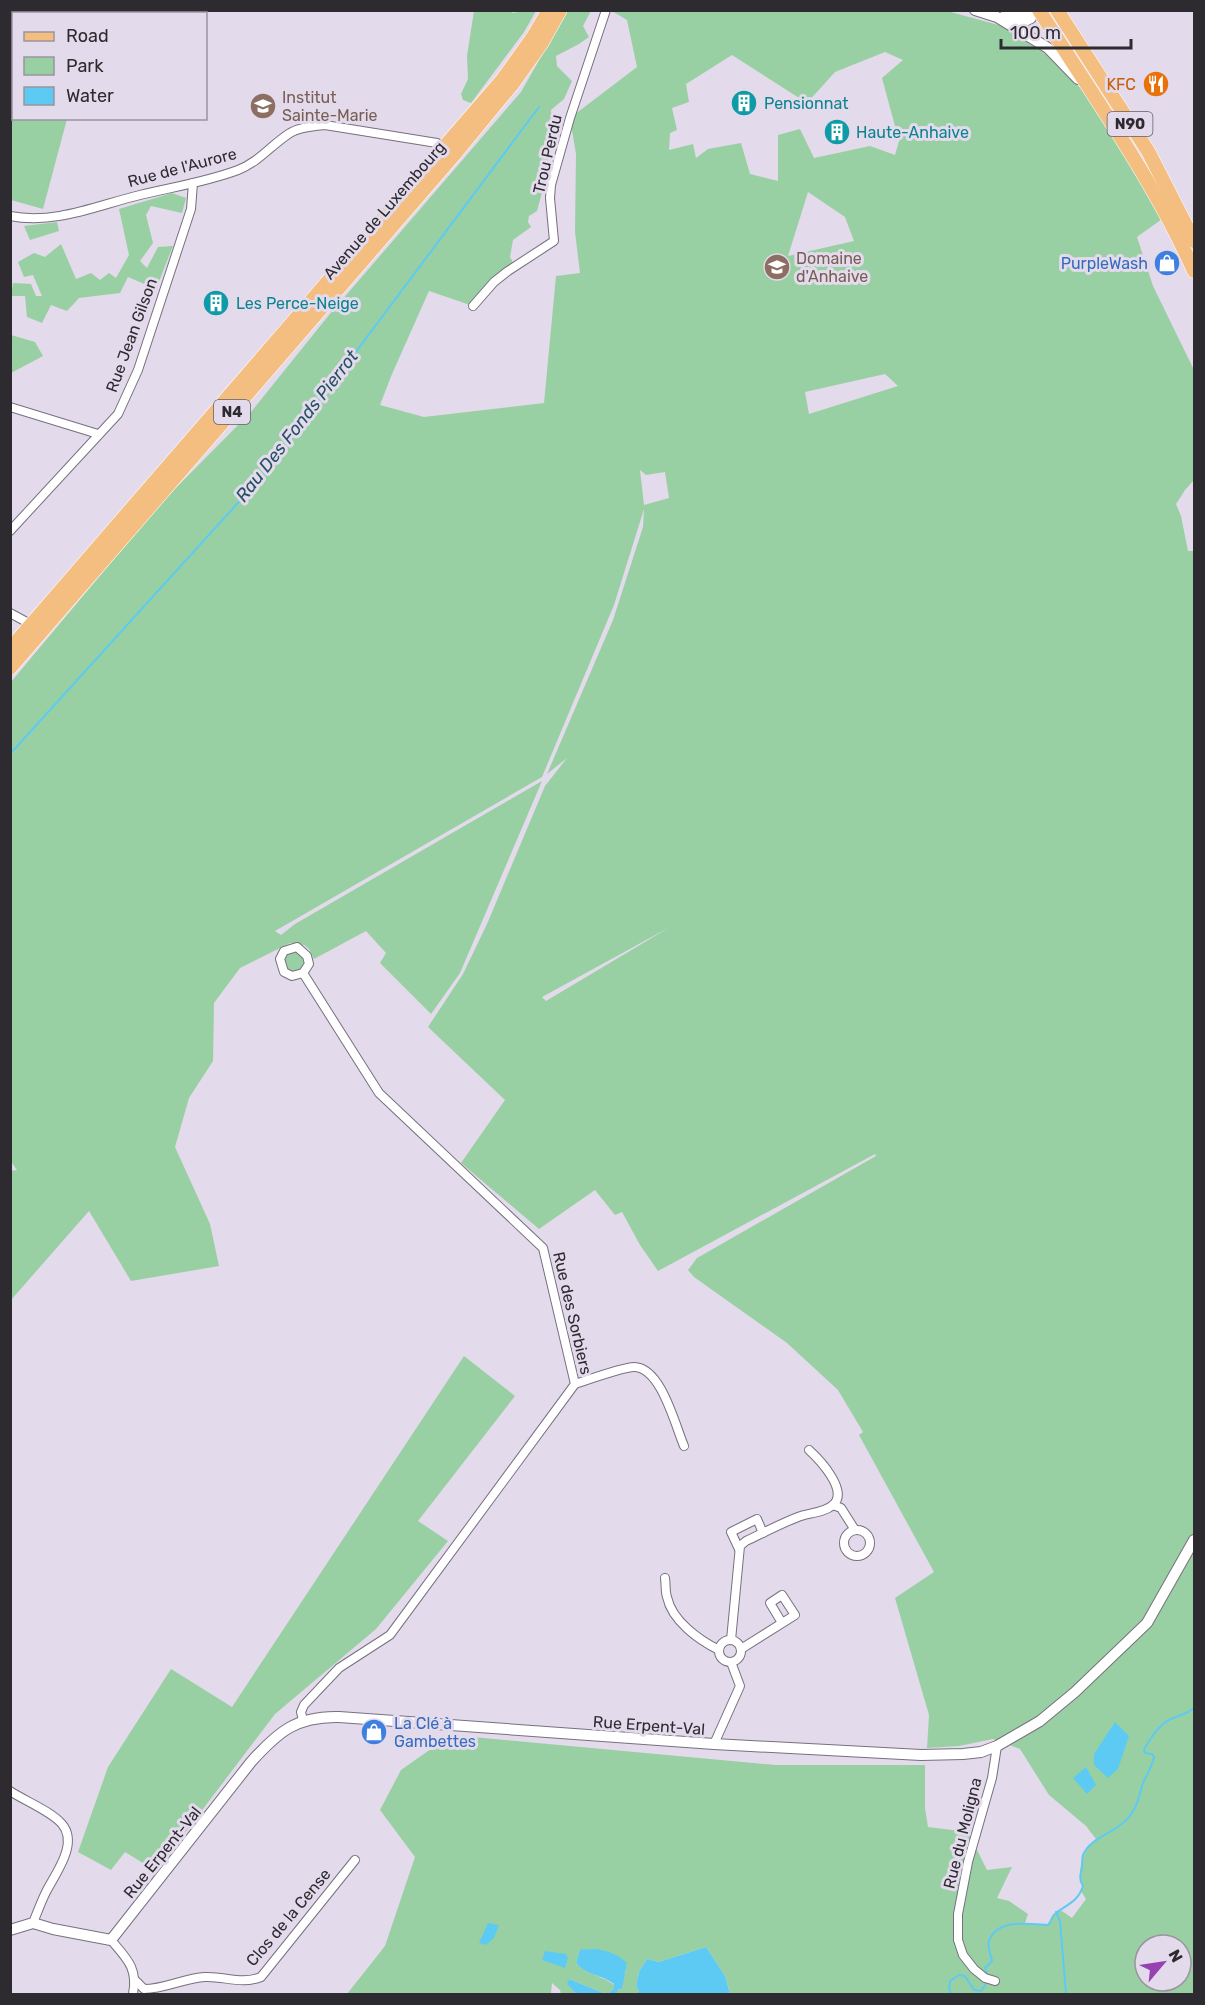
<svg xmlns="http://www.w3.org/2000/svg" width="1205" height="2005" font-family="Rubik,sans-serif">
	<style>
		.green { fill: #99d0a3; fill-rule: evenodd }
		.water { fill: #5dcaf4 }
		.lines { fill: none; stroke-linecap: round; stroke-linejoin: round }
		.stream { stroke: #5dcaf4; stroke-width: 2 }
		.minor-casing { stroke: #77707e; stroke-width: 10 }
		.tertiary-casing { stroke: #77707e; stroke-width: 12 }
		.primary-casing { stroke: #fff; stroke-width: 15 }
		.minor { stroke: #fff; stroke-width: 8 }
		.tertiary { stroke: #fff; stroke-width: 10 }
		.primary { stroke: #f4be81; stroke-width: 14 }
		.labels { text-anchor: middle; stroke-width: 6; stroke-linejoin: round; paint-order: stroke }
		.shield { fill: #e3daeb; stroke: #645f68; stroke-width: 1.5 }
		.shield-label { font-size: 15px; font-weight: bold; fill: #2d2a30 }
		.food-label { font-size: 16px; fill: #c56008; stroke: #e3daeb; text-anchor: end }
		.education-label { font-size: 16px; fill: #785e54; stroke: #e3daeb; text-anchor: start }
		.culture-label { font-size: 16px; fill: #0d838f; stroke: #e3daeb; text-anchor: start }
		.street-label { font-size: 16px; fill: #2d2a30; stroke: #e3daeb }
		.shop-label { font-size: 16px; fill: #366cbe; stroke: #e3daeb; text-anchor: end }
		.water-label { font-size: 18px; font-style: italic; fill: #245264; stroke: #e3daeb }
	</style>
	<rect width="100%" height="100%" fill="#e3daeb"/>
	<g class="green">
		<path d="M474 11H509L513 13 523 11H536L524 32 471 103 463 100 461 94 468 79 467 56Z"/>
		<path d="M567 11H591L583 26 589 37 579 44 556 56 557 66 572 81 564 99 551 110C553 146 547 176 537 211L529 216 528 222 531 227 513 240 510 257 515 266 473 306 429 291 392 374 380 405 424 417 544 403 556 276 580 273 575 232 576 154 570 118 637 67 627 20 612 11H947L1002 26 1053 59 1090 98 1162 219 1137 237 1153 286 1194 370V480L1185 490 1176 504 1181 516 1188 551H1194V1994H730L725 1976 706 1947 659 1962 647 1959 639 1972 636 1986 639 1991 637 1994H617V1990L622 1989 623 1978 626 1971 595 1949 586 1950 580 1949 576 1963C586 1975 602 1975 614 1985L613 1990 606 1994 569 1979 568 1985 576 1994H561L560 1990 552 1983 551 1994H347L385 1946 415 1857 380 1810 401 1770 435 1746 462 1736 776 1765H925V1808L928 1827 968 1832 987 1870 1012 1867 997 1898 1009 1901 1028 1914 1025 1923 1048 1925 1056 1912 1062 1911 1072 1918 1086 1899 1081 1891 1083 1886C1075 1873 1084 1848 1096 1839L1086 1826 1049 1795 1020 1749 993 1739 959 1746 927 1748 929 1715 895 1598 934 1572 859 1435 863 1432 838 1390 787 1343 694 1277 688 1270 697 1258 876 1156 875 1154 658 1271 640 1245 622 1212 615 1215 595 1190 539 1229 461 1163 505 1100 428 1027 463 974 487 924 545 786 567 758 547 774 613 620 643 527 644 509 614 605 542 777 275 931 281 935 295 924 542 781 460 973 431 1014 380 963 386 953 366 931 314 959 309 949 304 945 290 943 240 968 214 1003 213 1061 189 1098 175 1147 210 1224 219 1266 131 1281 89 1211 11 1300 10 1171 17 1170 10 1160 11 682 159 505 251 412 329 315 521 92ZM885 52 903 60 882 78 899 141 895 155 870 146 814 158 800 129 778 135V181L750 174 741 143 708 149 696 158 693 144 669 150 670 133 677 130 672 108 689 102 686 84 732 55 807 103 835 72ZM808 192 845 217 854 241 788 256ZM885 374 898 386 809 414 805 392ZM640 470 646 475 665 472 669 498 644 505ZM670 927 546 1001 542 997ZM1145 1945H1181V1981H1145Z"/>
		<path d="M11 52 14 53V118L67 119 43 209 11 200Z"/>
		<path d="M172 193 186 198 182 213 151 206 146 215 153 243 140 261 147 268 158 247 173 246 156 289 128 277 120 293 79 298 67 311 51 305 42 323 27 317 25 296H11L13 283 31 284 36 296H42L33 275 24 277 18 262 34 253 45 257 61 244 76 279 91 273 100 280 109 273 116 278 129 255 119 209Z"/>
		<path d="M57 222 59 231 30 240 24 226Z"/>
		<path d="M11 335 35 342 43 356 11 373Z"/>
		<circle cx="294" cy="962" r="10"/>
		<path d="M464 1356 515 1396 418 1521 448 1541 376 1629 275 1714 156 1871 125 1852 111 1870 78 1852 108 1767 171 1669 232 1707Z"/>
	</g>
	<g class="water">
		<path d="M1115 1722 1129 1736 1118 1769 1108 1778 1094 1765V1754Z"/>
		<path d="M1086 1767 1096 1785 1087 1794 1073 1778Z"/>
		<path d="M488 1923 499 1925 494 1938 486 1945 479 1943Z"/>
		<path d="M706 1947 725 1976 730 1994H637L639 1991 636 1986 639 1972 647 1959 659 1962Z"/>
		<path d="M580 1949C586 1950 589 1949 595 1949 607 1950 619 1955 627 1963L622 1989 617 1990V1994H576L567 1984 569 1979 606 1994 613 1990 614 1984C601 1974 587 1976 576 1963Z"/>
		<path d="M545 1951 566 1954 568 1958 565 1968 542 1960Z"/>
	</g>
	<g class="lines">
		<g class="stream">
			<path d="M10 754 266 472 539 107"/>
			<path d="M1056 1912 1060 1921 1066 1994"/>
			<path d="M987 1974 985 1968 992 1961C991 1955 987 1948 989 1941 997 1918 1030 1924 1048 1925 1052 1921 1051 1916 1056 1913 1066 1905 1078 1902 1083 1886 1079 1880 1080 1875 1082 1868 1082 1864 1082 1859 1083 1855 1091 1836 1117 1833 1129 1817 1138 1806 1139 1795 1143 1783 1147 1774 1152 1767 1154 1757L1152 1754 1145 1753 1144 1749C1151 1738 1159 1724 1171 1719 1180 1715 1187 1714 1194 1708"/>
			<path d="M951 1994 949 1988 950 1981 959 1975 965 1976 974 1990 981 1991 986 1984"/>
		</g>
		<defs>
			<g id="minor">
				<path d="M10 216C55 225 98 205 140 195 173 187 206 182 238 170 259 162 271 145 290 133 299 127 314 126 325 125L437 143 446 150"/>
				<path d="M473 306 494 282 508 271 554 241 550 198 551 185 570 118 606 10"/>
				<path d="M10 407 98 434"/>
				<path d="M10 531 118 414 138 370 191 209 193 183"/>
				<path d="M10 613 34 626"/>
				<path d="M575 1384C587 1380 624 1367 634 1367 661 1367 675 1425 684 1446"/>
				<path d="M833 1505 841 1508 855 1530"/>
				<circle cx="857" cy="1543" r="13"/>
				<path d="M739 1549 731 1532 757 1519 763 1533"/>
				<path d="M665 1578C666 1584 665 1591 667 1597 672 1621 699 1640 719 1650"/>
				<path d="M731 1640 740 1546 746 1541C763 1533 780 1524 798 1517 808 1513 824 1513 833 1505 849 1491 820 1460 809 1450"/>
				<circle cx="730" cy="1651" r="11"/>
				<path d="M741 1649 795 1615 782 1595 770 1603 782 1623"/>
				<path d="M303 1721 301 1712 304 1705 339 1668 390 1635 575 1384 543 1248 379 1093 303 973 309 964 307 956 297 947 284 951 280 959 284 972 292 976 303 973"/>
				<path d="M714 1744 740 1686 731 1662"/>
				<path d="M10 1791C25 1801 51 1811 62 1824 79 1844 55 1874 46 1892 41 1902 37 1913 33 1923"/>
				<path d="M111 1940C127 1959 138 1968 133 1994"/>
				<path d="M135 1980 144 1989C165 1989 184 1978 205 1977 225 1976 241 1985 261 1977L355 1860"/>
				<path d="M995 1981 985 1978 974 1969 963 1955 958 1940V1914L968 1862 992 1778 997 1746"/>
			</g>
			<g id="tertiary">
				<path d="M975 10 997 17 1048 48 1078 79"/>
				<path d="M1003 17H1013L1027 10"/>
				<path d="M1009 24 1023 22 1031 18 1034 10"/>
				<path d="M10 1930 33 1923 53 1929 111 1940 251 1762C278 1732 296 1716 339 1717L714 1744 921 1755 963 1754 981 1752 997 1746 1040 1721 1075 1692 1147 1623 1194 1540"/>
			</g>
			<g id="primary">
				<path d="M1039 10C1093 96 1153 179 1194 271"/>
				<path d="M1057 10 1148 151 1194 241"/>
				<path d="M10 649 503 79 533 37 549 10"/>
				<path d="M10 668 453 156 514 82 541 44 560 10"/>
			</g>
		</defs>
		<use href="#minor" class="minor-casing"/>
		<use href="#tertiary" class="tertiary-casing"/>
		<use href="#primary" class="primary-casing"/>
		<use href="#minor" class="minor"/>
		<use href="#tertiary" class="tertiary"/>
		<use href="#primary" class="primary"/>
	</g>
	<defs>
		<symbol id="restaurant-disc" viewBox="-11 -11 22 22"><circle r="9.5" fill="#e8710a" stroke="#e3daeb"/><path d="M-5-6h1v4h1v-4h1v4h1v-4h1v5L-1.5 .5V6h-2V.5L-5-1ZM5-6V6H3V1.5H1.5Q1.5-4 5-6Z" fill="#fff"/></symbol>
		<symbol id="building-disc" viewBox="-11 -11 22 22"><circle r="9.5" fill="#0f9aa8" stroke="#e3daeb"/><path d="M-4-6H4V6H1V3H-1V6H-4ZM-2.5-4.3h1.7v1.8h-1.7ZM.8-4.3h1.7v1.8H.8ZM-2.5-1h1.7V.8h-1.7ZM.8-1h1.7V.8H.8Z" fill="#fff"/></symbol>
		<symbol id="school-disc" viewBox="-11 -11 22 22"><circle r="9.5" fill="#8d6e63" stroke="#e3daeb"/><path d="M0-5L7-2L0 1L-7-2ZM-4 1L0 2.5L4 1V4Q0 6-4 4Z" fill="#fff"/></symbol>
		<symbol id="shop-disc" viewBox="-11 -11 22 22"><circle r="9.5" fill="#3f7fe0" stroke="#e3daeb"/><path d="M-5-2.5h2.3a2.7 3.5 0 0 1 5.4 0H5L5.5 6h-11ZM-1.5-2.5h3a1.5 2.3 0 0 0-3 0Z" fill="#fff"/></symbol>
	</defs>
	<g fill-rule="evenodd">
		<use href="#restaurant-disc" x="1141" y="69" width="30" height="30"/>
		<use href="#building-disc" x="729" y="88" width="30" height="30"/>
		<use href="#school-disc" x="248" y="91" width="30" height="30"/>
		<use href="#building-disc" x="822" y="117" width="30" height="30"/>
		<use href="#shop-disc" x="1152" y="248" width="30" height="30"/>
		<use href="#school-disc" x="762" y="252" width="30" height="30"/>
		<use href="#building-disc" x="201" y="288" width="30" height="30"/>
		<use href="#shop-disc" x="359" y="1717" width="30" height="30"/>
	</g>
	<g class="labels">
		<g class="shield">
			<rect x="1107.5" y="112" width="45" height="24" rx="4.5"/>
			<rect x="214" y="400" width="36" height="24" rx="4.5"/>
		</g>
		<g class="shield-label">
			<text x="1130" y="129">N90</text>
			<text x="232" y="417">N4</text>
		</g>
		<g class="food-label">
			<text x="1136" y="90">KFC</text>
		</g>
		<g class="education-label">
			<text x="282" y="103">Institut<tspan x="282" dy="18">Sainte-Marie</tspan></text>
			<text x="796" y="264">Domaine<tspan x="796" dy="18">d'Anhaive</tspan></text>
		</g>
		<g class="culture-label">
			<text x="764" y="109">Pensionnat</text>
			<text x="856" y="138">Haute-Anhaive</text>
			<text x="236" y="309">Les Perce-Neige</text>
		</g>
		<g class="street-label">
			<text transform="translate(547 154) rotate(-77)" y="6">Trou Perdu</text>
			<text transform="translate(182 167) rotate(-15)" y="6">Rue de l'Aurore</text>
			<text transform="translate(384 210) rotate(-49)" y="6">Avenue de Luxembourg</text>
			<text transform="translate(131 335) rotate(-70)" y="6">Rue Jean Gilson</text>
			<text transform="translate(573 1313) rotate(77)" y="6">Rue des Sorbiers</text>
			<text transform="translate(649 1725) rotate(4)" y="6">Rue Erpent-Val</text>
			<text transform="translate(962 1833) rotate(-76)" y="6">Rue du Moligna</text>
			<text transform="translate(162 1852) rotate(-51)" y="6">Rue Erpent-Val</text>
			<text transform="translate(288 1917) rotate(-50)" y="6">Clos de la Cense</text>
		</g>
		<g class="shop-label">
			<text x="1148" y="269">PurpleWash</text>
			<text x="394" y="1729" text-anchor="start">La Clé à<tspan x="394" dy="18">Gambettes</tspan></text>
		</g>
		<g class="water-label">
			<text transform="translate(297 426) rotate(-52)" y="6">Rau Des Fonds Pierrot</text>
		</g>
	</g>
	<rect width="1205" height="2005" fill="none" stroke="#2d2a30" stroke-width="24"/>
	<rect x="12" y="12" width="195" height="108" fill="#e3daeb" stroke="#9a94a0" stroke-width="1.5"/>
	<rect x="24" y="32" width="30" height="9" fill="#f4be81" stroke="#9a94a0" stroke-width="1.5"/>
	<text x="66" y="42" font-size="18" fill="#2d2a30">Road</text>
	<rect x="24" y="57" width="30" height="18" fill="#99d0a3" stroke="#9a94a0" stroke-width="1.5"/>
	<text x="66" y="72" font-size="18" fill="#2d2a30">Park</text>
	<rect x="24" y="87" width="30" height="18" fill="#5dcaf4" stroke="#9a94a0" stroke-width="1.5"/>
	<text x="66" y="102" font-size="18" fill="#2d2a30">Water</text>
	<g transform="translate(1163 1963) rotate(61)"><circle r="28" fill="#e3daeb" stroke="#9a94a0" stroke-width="1.5"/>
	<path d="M0-4.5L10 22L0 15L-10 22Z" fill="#9643b1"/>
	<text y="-9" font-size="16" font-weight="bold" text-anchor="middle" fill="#2d2a30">N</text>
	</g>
	<path d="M1001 39v9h130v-9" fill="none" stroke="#2d2a30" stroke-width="3"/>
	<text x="1010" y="39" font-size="18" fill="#2d2a30" stroke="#e3daeb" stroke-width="4.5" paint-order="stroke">100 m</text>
</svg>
